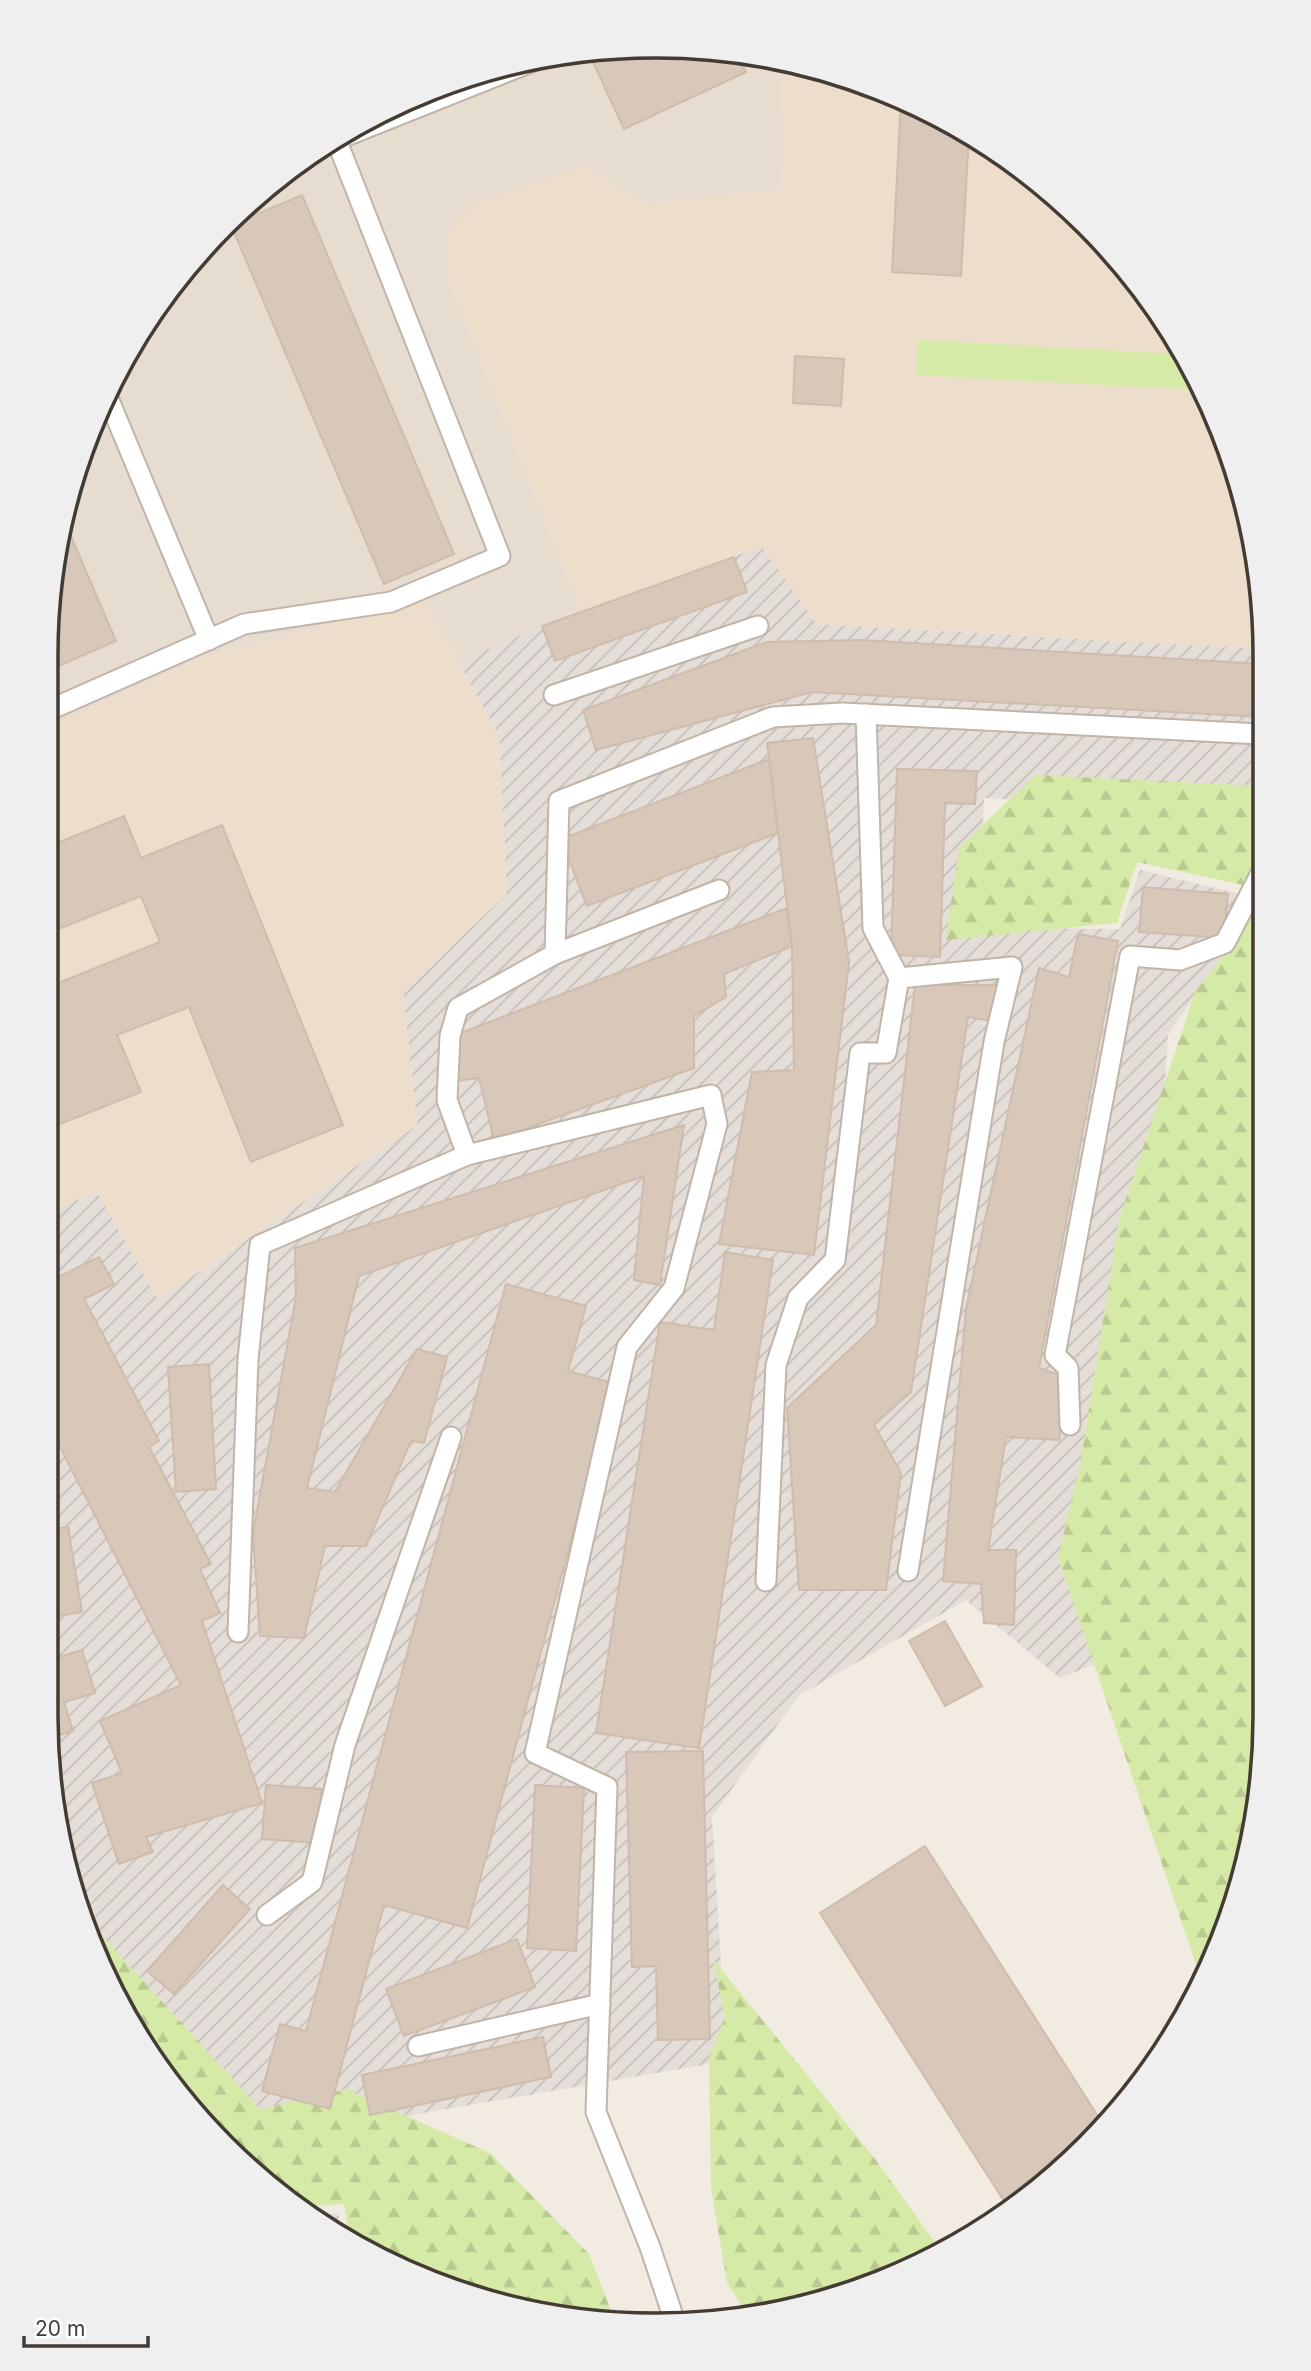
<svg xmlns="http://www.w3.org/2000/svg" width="1311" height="2371" font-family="Inter,sans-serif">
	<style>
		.residential { fill: #e7dcd0 }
		.industrial { fill: url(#industrial-furrows) }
		.education { fill: #eddecb }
		.forest { fill: url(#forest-firs) }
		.garden { fill: #d6eaa8 }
		.building { fill: #d7c8ba; stroke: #cfbcaa; stroke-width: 2 }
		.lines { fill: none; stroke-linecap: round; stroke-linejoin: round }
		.lane-casing { stroke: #c1b4a8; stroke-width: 23 }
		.lane { stroke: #fff; stroke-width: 19 }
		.rim { fill: none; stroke: #443b33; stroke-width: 3.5 }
	</style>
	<defs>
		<pattern id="industrial-furrows" width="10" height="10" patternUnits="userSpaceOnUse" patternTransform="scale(1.75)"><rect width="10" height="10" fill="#e4ddd8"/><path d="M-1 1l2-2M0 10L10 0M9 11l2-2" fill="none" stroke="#c5bfba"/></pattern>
		<pattern id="forest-firs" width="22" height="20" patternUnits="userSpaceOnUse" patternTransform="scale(1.75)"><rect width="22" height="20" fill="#d6eaa8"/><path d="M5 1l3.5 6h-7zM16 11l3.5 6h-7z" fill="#b9ca91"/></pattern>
	</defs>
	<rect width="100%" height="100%" fill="#f2ebe2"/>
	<path class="residential" d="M615 47 735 51 781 61 780 189 647 204 584 166 447 233 448 279 581 612 458 662 423 600 202 658 47 728V616L66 497 127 351 197 254 284 172 385 109 497 66Z"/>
	<g class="industrial">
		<path d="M762 546 817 624 1261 649V815L984 798 979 928 1120 929 1140 870 1261 899 1168 1035 1128 1651 1060 1678 966 1600 798 1696 712 1817 727 2061 423 2113 246 2156 172 2087 78 1912 46 1716V1213L97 1191 158 1299 417 1125 403 991 507 894 499 736 458 662 542 626Z"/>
		<path d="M338 2213 342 2234 310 2217Z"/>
	</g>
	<g class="education">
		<path d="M781 61 851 78 960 127 1087 224 1163 317 1233 459 1260 576 1261 649 817 624 761 546 581 612 448 279 447 233 473 204 584 166 647 204 780 189Z"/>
		<path d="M423 600 499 736 507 894 403 991 417 1125 158 1299 97 1192 46 1213 47 728 202 658Z"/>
	</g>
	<g class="forest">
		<path d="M1035 775 1261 786V889L1137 862 1117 923 946 940 959 848Z"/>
		<path d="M1261 905 1264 1755 1245 1874 1201 1979 1058 1558 1081 1460 1119 1220 1195 992Z"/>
		<path d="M82 1914 260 2109 346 2089 490 2153 589 2254 613 2316 498 2305 350 2238 344 2204 300 2207 172 2087Z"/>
		<path d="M713 1959 876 2160 939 2248 889 2279 746 2312 727 2283 711 2188 709 2057 725 2017Z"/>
	</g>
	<path class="garden" d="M918 340 1181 354 1199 390 916 375Z"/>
	<g class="building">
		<path d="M615 47 735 51 746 72 624 129 588 51Z"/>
		<path d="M901 100 969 134 961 276 892 272Z"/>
		<path d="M302 195 454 554 384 584 231 225Z"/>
		<path d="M795 356 844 359 841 406 793 403Z"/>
		<path d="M63 518 116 641 47 671V616Z"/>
		<path d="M734 557 747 592 555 661 542 626Z"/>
		<path d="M863 640 1261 664V717L812 692 596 750 583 710 767 642Z"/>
		<path d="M813 738 849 962 814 1255 719 1244 752 1072 794 1070 792 946 767 743Z"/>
		<path d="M769 759 778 833 587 906 561 839Z"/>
		<path d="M897 769 977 771 975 804 945 803 940 957 891 955Z"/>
		<path d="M124 816 141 858 222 825 343 1125 251 1162 189 1007 117 1035 141 1092 50 1128 46 1120V988L160 942 141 896 46 934 47 847Z"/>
		<path d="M1143 887 1228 894 1224 938 1139 932Z"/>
		<path d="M787 908 792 946 724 974 726 997 694 1016V1068L494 1140 479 1078 454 1081 458 1034Z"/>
		<path d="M1078 934 1118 941 1039 1368 1068 1378 1059 1440 1006 1437 988 1550H1016L1014 1625 984 1623 981 1584 943 1581 966 1309 1039 968 1069 977Z"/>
		<path d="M915 985H999L992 1021 968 1017 911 1392 874 1425 901 1473 886 1590H799L787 1408 876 1325Z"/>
		<path d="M684 1125 660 1285 634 1280 644 1176 359 1276 307 1488 335 1492 417 1349 447 1357 424 1443 411 1441 366 1546H325L304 1638 260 1636 253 1533 296 1297 295 1248Z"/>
		<path d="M725 1252 773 1260 699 1748 596 1733 660 1322 714 1330Z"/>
		<path d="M99 1257 114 1284 84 1299 159 1441 149 1447 211 1564 200 1569 220 1613 202 1621 262 1803 146 1837 153 1852 119 1864 92 1783 122 1773 100 1721 181 1685 46 1419V1283Z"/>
		<path d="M506 1284 586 1306 568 1371 613 1383 467 1928 384 1905 330 2109 262 2091 280 2024 306 2031Z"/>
		<path d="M209 1364 216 1489 176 1492 168 1367Z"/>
		<path d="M68 1527 82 1612 46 1618V1530Z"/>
		<path d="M945 1621 982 1686 945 1706 909 1641Z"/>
		<path d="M82 1650 95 1693 64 1702 73 1731 49 1738 46 1716V1661Z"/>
		<path d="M703 1751 710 2039 658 2040 656 1966 632 1967 626 1752Z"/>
		<path d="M266 1785 321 1789 318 1843 262 1839Z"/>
		<path d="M535 1785 584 1788 576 1951 527 1948Z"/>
		<path d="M925 1846 1101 2121 1058 2174 1007 2206 820 1913Z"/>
		<path d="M223 1885 250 1909 174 1994 147 1971Z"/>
		<path d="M517 1939 535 1987 404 2036 386 1989Z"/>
		<path d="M543 2037 551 2077 370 2115 362 2075Z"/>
	</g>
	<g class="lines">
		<defs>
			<g id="lane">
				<path d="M331 142 539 59"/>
				<path d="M108 398 209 640"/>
				<path d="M554 695 758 626"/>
				<path d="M47 711 244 624 391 602 500 556 336 139"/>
				<path d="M866 714 873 928 899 978"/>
				<path d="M555 954 719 890"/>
				<path d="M467 1155 447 1100 450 1036 458 1008 555 954 559 801 773 717 842 713 1261 734"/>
				<path d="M1070 1425 1068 1368 1055 1355 1130 956 1180 960 1225 943 1261 873"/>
				<path d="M766 1581 776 1365 798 1298 835 1260 860 1053H886L899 978 1012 967 994 1042 908 1571"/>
				<path d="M238 1632 248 1359 260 1245 467 1155 711 1095 717 1124 674 1288 627 1347 535 1753 607 1787 596 2112 650 2247 675 2322"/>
				<path d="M267 1915 312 1882 345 1745 451 1437"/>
				<path d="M418 2046 600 2004"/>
			</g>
		</defs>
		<use href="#lane" class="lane-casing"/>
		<use href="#lane" class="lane"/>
	</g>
	<path d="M0 0H1311V2371H0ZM655 58H656A597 597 0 0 1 1253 655V1716A597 597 0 0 1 656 2313H655A597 597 0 0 1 58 1716V655A597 597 0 0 1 655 58Z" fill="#f0efef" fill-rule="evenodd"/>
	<path class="rim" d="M655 58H656A597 597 0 0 1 1253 655V1716A597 597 0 0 1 656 2313H655A597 597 0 0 1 58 1716V655A597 597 0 0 1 655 58Z"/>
	<path d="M24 2336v10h124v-10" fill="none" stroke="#443b33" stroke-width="3.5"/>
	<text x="35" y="2336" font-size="21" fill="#443b33" stroke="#ffffff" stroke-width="5" paint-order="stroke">20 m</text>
</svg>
